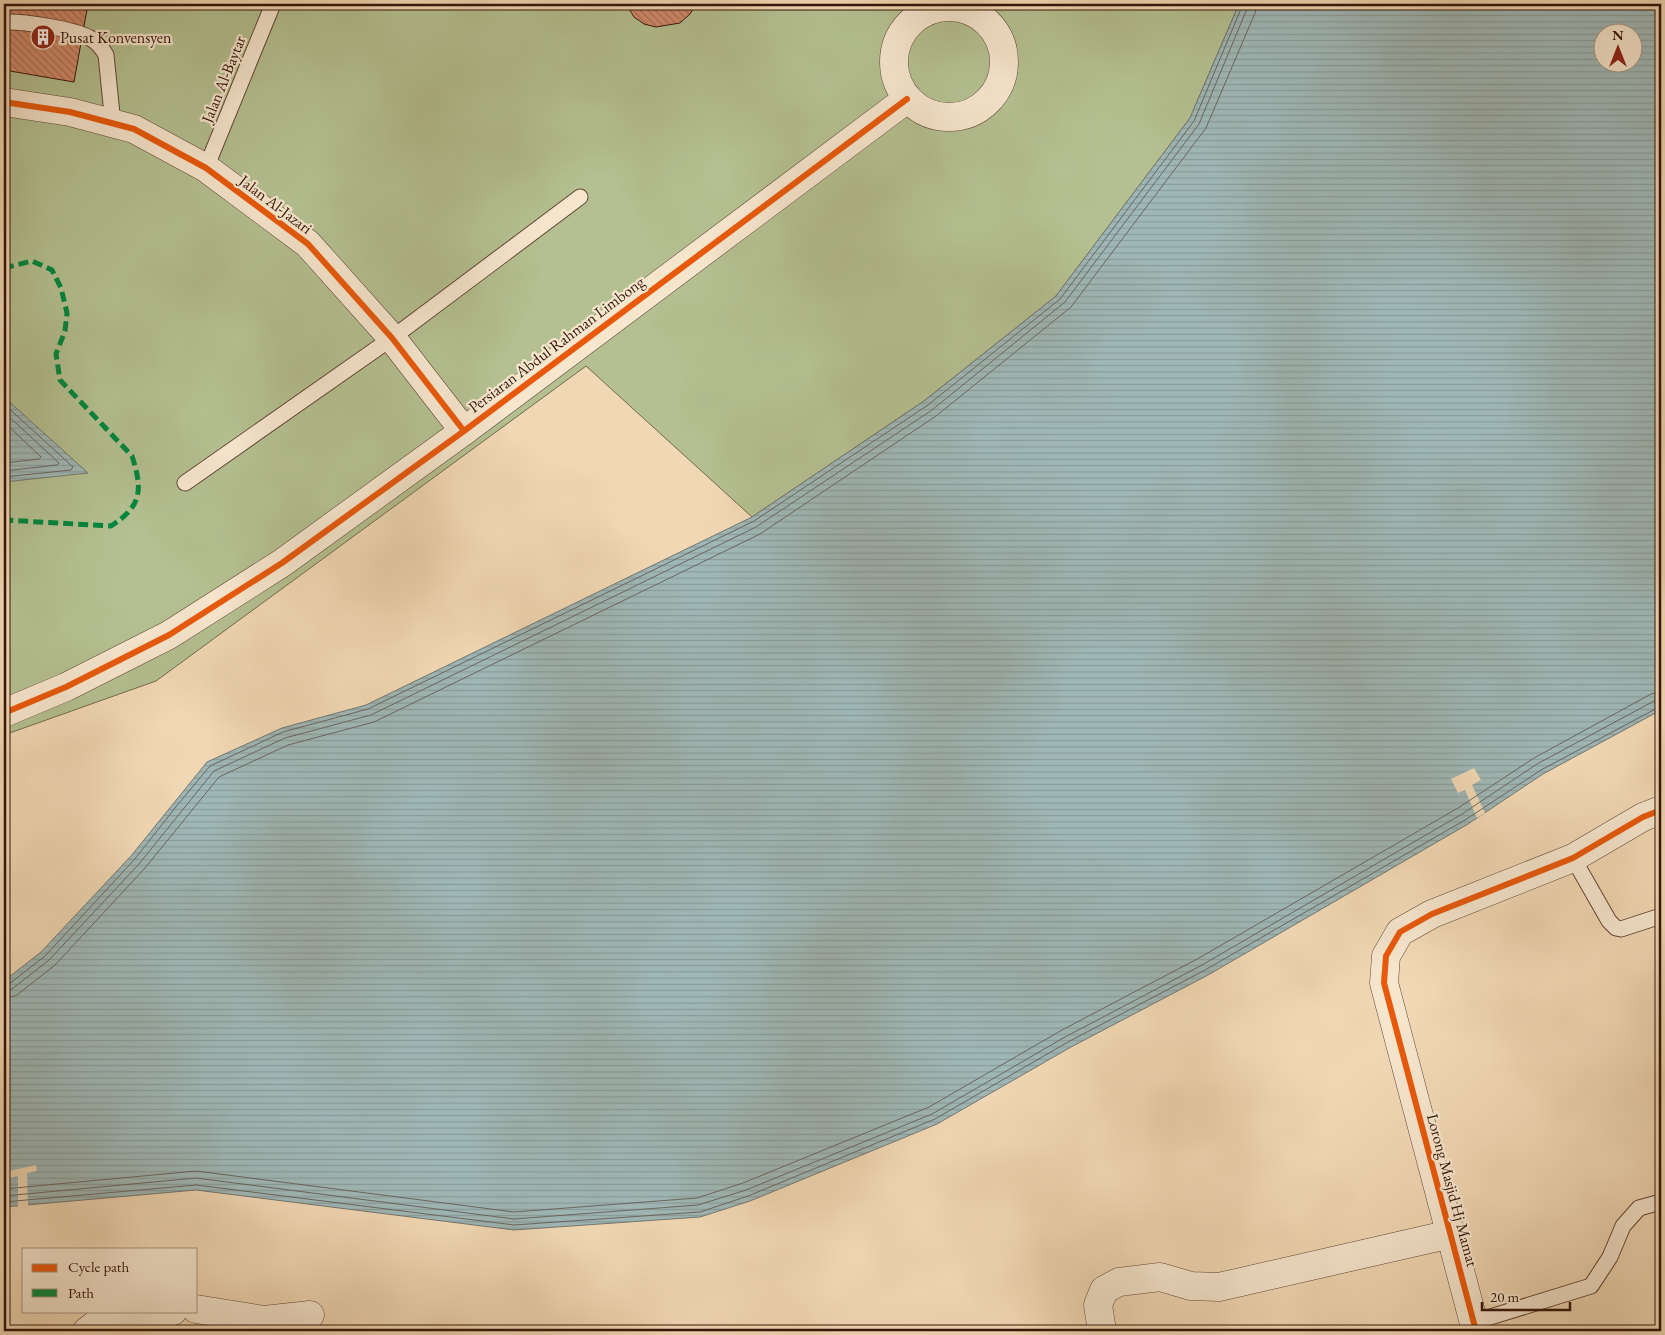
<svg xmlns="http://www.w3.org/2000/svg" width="1665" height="1335" font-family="'EB Garamond',serif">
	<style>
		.park { fill: #b4c091; stroke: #746a4d }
		.water { fill: url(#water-rules); stroke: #747671; fill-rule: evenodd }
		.pier { fill: #f1d8b4 }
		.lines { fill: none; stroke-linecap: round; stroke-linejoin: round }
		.shore { stroke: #6a6660; stroke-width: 1 }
		.building { fill: url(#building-back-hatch); stroke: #341409 }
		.lane-casing { stroke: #634534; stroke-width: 17 }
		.street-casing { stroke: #634534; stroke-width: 29 }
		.lane { stroke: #f6e6ce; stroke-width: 15 }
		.street { stroke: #f6e6ce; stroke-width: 28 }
		.quiet { stroke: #00873e; stroke-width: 5; stroke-dasharray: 10 5; stroke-linecap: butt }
		.cycleway-casing { stroke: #f6e6ce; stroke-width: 9 }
		.cycleway { stroke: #e8590c; stroke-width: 6 }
		.labels { text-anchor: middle; stroke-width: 4.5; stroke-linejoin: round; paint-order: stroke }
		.poi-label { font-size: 16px; fill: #341409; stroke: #f6e6ce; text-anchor: start }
		.street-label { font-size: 16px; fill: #341409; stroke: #f6e6ce }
	</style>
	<defs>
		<pattern id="water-rules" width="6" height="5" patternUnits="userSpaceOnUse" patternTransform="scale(1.25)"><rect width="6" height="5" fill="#9fb8b7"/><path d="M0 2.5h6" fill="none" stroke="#8a9d9c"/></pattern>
		<pattern id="building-back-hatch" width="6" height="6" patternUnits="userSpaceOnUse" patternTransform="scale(1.25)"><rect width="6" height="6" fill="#d28b6c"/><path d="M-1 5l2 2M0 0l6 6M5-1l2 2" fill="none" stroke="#ab7057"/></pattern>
	</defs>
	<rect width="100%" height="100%" fill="#f1d8b4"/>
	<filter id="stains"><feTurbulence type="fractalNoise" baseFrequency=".004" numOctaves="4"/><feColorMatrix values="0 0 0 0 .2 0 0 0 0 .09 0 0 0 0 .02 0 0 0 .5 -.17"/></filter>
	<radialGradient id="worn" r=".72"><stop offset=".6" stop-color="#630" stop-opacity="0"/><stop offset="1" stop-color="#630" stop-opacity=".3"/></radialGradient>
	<path class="park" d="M4 4H1239L1190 118 1056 296 924 401 752 517 586 366 156 681 4 735Z"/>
	<g class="water">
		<path d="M1239 4H1661V710L1543 774 1468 824 1208 975 1071 1047 937 1124 750 1201 700 1217 514 1230 196 1190 4 1207V981L41 952 131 856 207 762 282 728 366 705 752 517 924 401 1056 296 1190 118ZM1602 32H1632V62H1602Z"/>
		<path d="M4 397 88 473 4 482Z"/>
	</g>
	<g class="pier">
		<path d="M1474 768 1481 780 1472 785 1485 813 1477 818 1465 790 1458 793 1451 779Z"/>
		<path d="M36 1165 37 1171 27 1173 28 1207 18 1208V1176L10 1178 9 1171Z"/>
	</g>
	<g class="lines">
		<g class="shore">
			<path d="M4 404 73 467 71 470 4 477"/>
			<path d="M4 412 59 463 57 465 4 471"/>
			<path d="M4 422 41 457 39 459 4 463"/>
			<path d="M4 985 9 984 45 956 134 860 179 803 210 766 283 732 368 709 754 521 928 405 1060 299 1194 121 1243 4"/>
			<path d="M4 991 12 989 49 960 139 864 214 771 285 738 371 715 756 527 932 410 1065 302 1199 124 1249 4"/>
			<path d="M4 999 17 995 55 965 145 868 219 777 288 745 374 722 760 534 936 416 1071 307 1206 128 1255 13 1257 4"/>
			<path d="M4 1189 196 1171 514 1212 697 1198 743 1183 929 1107 1062 1030 1199 958 1458 808 1534 758 1651 694 1661 692"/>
			<path d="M4 1196 196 1178 514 1219 698 1205 746 1190 932 1114 1065 1037 1202 965 1462 814 1537 764 1654 701 1661 699"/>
			<path d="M4 1202 196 1185 514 1225 700 1212 748 1196 935 1119 1068 1042 1205 970 1465 820 1541 770 1661 706"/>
		</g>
	</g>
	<g class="building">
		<path d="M4 4H88L74 82 4 70Z"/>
		<path d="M626 4H696L690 14 680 23 656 27 644 24 634 17Z"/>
	</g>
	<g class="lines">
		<defs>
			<g id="lane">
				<path d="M4 22C23 21 74 29 90 38 97 42 102 48 106 55L113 124"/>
				<path d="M206 168 273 4"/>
				<path d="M185 483 392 338 580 197"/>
				<path d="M1573 858 1609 921 1616 928 1621 929 1661 916"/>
				<path d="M1474 1322 1591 1286 1610 1257 1623 1226 1639 1208 1661 1202"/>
			</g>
			<g id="street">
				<circle cx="949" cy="62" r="55"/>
				<path d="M4 102 70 112 134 129 206 168 308 244 392 338 464 431"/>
				<path d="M4 713 66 687 169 635 282 563 464 431 907 99"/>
				<path d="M196 1309 264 1320 310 1315"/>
				<path d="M87 1331 104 1318 158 1315 173 1311"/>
				<path d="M1102 1331 1098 1305 1104 1290 1119 1282 1160 1277 1191 1286 1219 1287 1451 1234"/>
				<path d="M1476 1331 1384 983 1386 956 1400 932 1432 914 1573 858 1643 817 1661 810"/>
			</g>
		</defs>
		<use href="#lane" class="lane-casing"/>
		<use href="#street" class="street-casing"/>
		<use href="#lane" class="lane"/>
		<use href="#street" class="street"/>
		<path class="quiet" d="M4 268 32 261 52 270 61 288 67 313 65 331 56 354 60 380 132 456C143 490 142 506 111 526L4 520"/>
		<defs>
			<g id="cycleway">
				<path d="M4 102 70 112 134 129 206 168 308 244 392 338 464 431"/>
				<path d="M4 713 66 687 169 635 282 563 464 431 907 99"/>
				<path d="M1476 1331 1384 983 1386 956 1400 932 1432 914 1573 858 1643 817 1661 810"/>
			</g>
		</defs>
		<use href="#cycleway" class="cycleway-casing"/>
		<use href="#cycleway" class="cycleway"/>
	</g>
	<defs>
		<symbol id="building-disc" viewBox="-11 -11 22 22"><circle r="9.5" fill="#8f2418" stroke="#f6e6ce"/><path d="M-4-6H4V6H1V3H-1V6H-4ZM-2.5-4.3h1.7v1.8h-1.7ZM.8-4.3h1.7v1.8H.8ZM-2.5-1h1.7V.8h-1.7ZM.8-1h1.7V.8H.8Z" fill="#fff"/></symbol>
	</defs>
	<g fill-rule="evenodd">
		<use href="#building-disc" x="29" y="23" width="28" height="28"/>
	</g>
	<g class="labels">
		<g class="poi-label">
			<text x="60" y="43">Pusat Konvensyen</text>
		</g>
		<g class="street-label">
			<text transform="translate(223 79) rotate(-68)" y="6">Jalan Al-Baytar</text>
			<text transform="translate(276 204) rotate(37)" y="6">Jalan Al-Jazari</text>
			<text transform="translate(556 344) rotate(-37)" y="6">Persiaran Abdul Rahman Limbong</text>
			<text transform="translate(1453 1190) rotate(75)" y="6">Lorong Masjid Hj Mamat</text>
		</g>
	</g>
	<rect width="1665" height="1335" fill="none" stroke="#f1d8b4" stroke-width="20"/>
	<rect x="5" y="5" width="1655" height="1325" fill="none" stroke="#341409" stroke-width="2.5"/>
	<rect x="10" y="10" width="1645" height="1315" fill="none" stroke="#341409"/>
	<rect x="22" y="1248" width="175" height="65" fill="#f6e6ce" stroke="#a8927f"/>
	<rect x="32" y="1264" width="25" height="8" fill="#e8590c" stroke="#a8927f"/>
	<text x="68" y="1272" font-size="15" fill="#341409">Cycle path</text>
	<rect x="32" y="1289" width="25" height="8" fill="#00873e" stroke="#a8927f"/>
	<text x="68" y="1298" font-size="15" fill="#341409">Path</text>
	<g transform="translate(1618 48)"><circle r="24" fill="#f6e6ce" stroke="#a8927f"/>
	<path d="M0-4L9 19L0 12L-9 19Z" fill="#8f2418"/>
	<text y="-8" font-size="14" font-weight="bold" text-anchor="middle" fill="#341409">N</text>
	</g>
	<path d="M1482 1302v8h88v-8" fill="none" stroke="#341409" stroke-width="2.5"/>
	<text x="1490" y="1302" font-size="15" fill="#341409" stroke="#f6e6ce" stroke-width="4" paint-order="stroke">20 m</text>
	<rect width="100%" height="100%" filter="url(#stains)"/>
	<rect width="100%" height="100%" fill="url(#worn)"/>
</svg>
